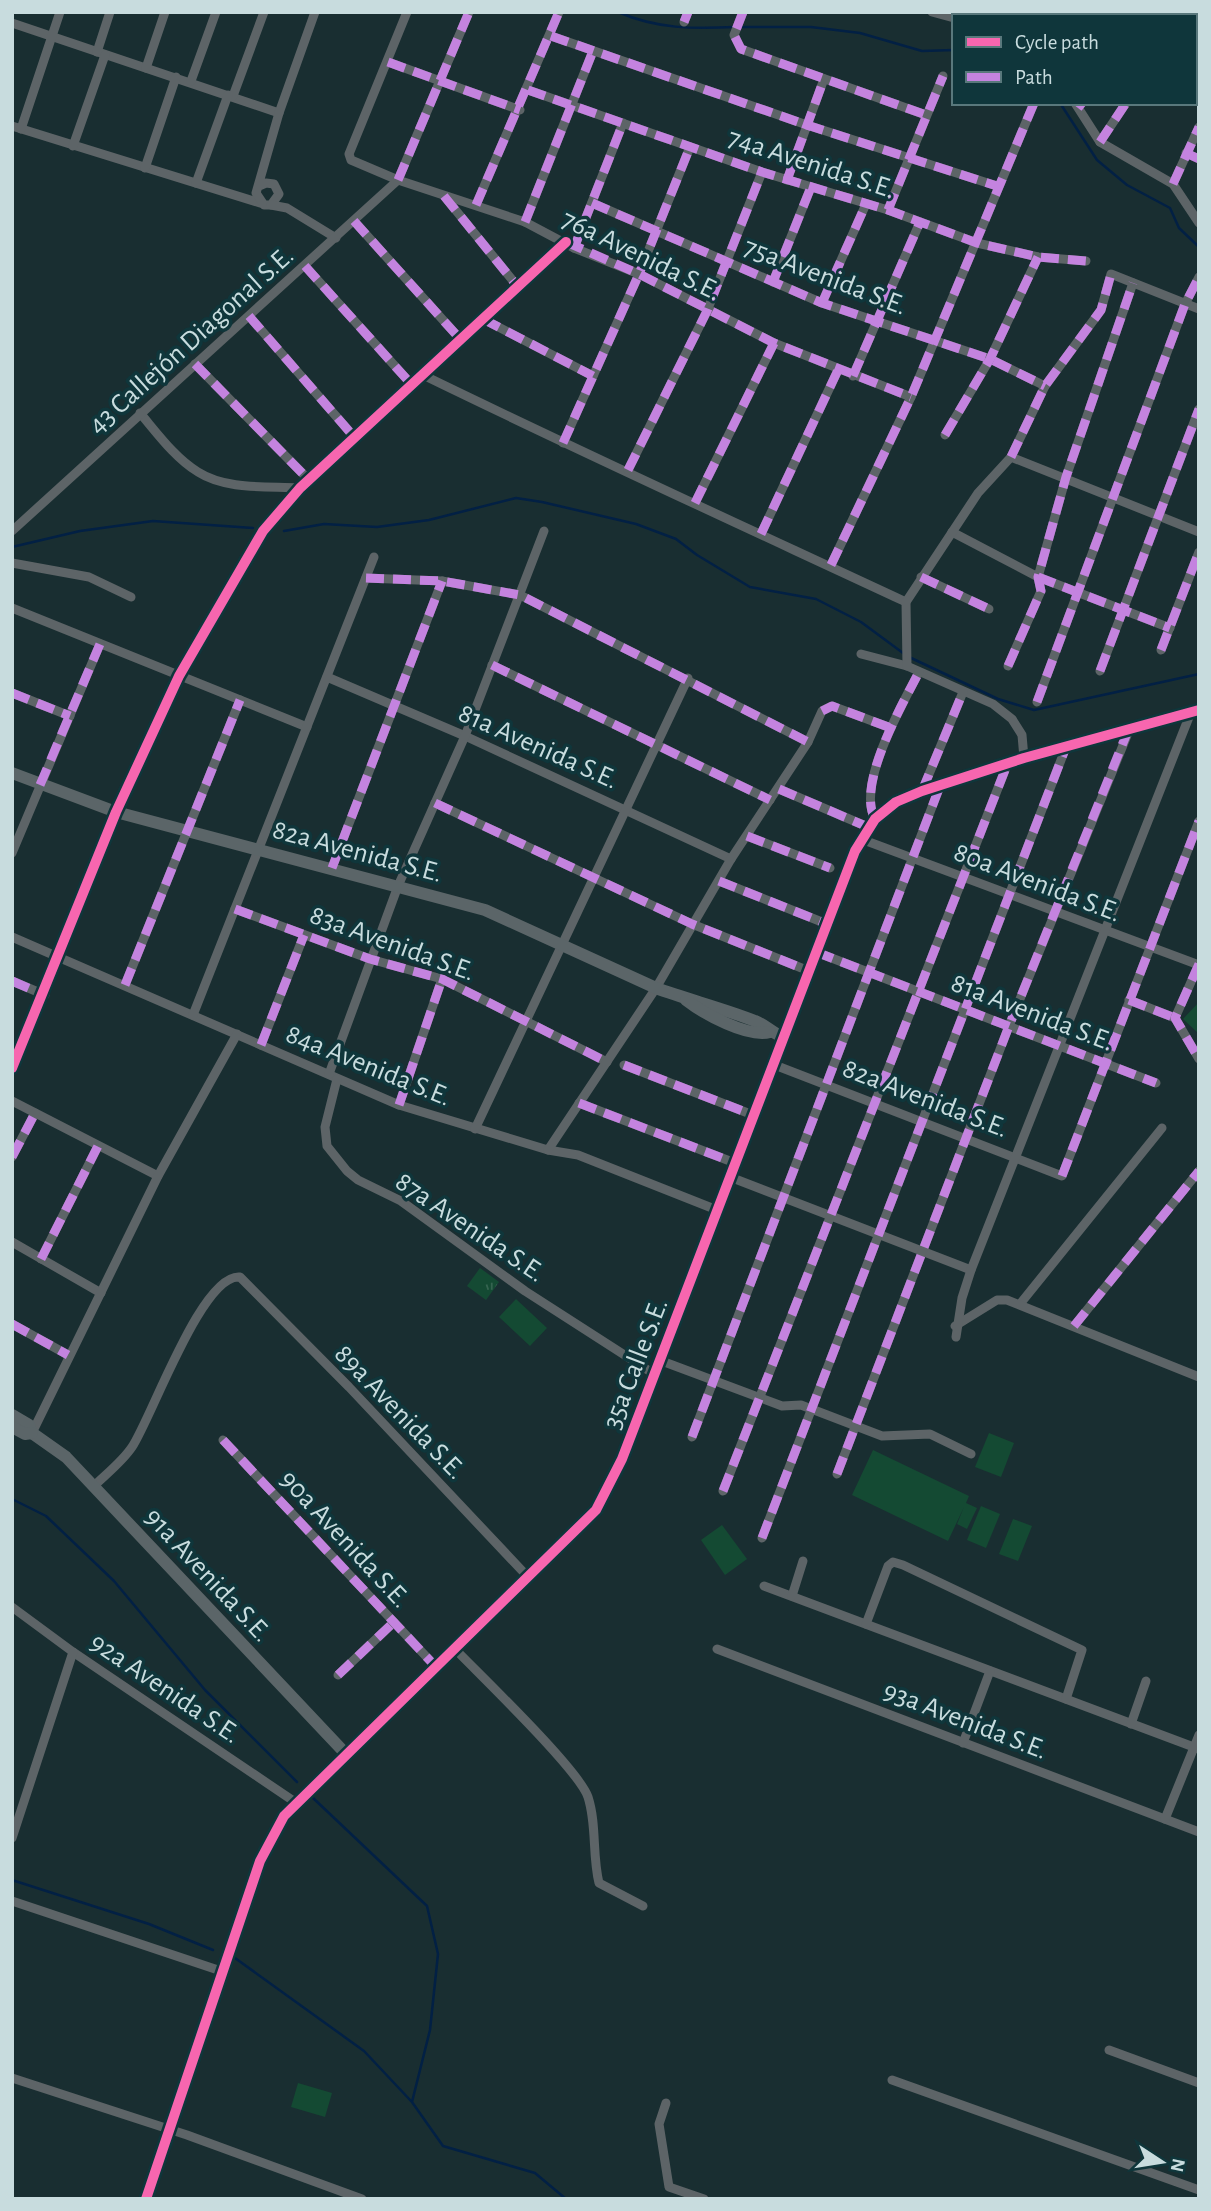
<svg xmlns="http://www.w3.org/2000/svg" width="1211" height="2211" font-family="'Alegreya Sans',sans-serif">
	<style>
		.grass { fill: url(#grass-tufts) }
		.pitch { fill: #144a33 }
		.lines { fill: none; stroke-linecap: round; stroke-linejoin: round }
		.stream { stroke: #022044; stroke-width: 2.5 }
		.street { stroke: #5d6467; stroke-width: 9 }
		.secondary { stroke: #5b6568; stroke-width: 12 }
		.quiet { stroke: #c483df; stroke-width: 9; stroke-dasharray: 18 9; stroke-linecap: butt }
		.cycleway-casing { stroke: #0f363b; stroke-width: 15 }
		.cycleway { stroke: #f766af; stroke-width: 10 }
		.labels { text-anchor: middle; stroke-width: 7; stroke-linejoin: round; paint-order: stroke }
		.street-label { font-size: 28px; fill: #c8dcde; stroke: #0f363b }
	</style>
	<defs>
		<pattern id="grass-tufts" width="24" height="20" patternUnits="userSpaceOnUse" patternTransform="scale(1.75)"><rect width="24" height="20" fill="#144a33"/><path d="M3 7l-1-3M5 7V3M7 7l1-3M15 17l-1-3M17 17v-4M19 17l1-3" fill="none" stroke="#356450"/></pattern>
	</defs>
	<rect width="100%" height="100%" fill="#192e31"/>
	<path class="grass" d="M480 1268 499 1282 486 1300 467 1286Z"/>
	<g class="pitch">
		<path d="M1199 1002V1034L1183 1019Z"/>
		<path d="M516 1299 547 1328 530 1346 499 1317Z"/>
		<path d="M989 1433 1014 1443 1001 1477 975 1467Z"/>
		<path d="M873 1450 969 1496 966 1503 977 1508 967 1529 957 1524 964 1507 948 1541 852 1495Z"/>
		<path d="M981 1506 1000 1514 986 1548 967 1540Z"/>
		<path d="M1013 1519 1032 1526 1018 1561 999 1554Z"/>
		<path d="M722 1525 747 1559 725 1575 701 1540Z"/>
		<path d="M298 2083 332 2093 325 2117 291 2107Z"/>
	</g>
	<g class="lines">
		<g class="stream">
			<path d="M618 12C657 29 693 29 735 27"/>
			<path d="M742 27H811L860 33 922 51 954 50"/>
			<path d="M1060 103 1097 160 1127 185 1170 208 1179 228 1199 247"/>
			<path d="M284 531 324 524 377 527 429 520 516 498 542 502 636 524 676 539 697 555 750 587 816 599 861 622 903 653"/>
			<path d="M12 547 80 531 153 521 253 528"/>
			<path d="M909 657 998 699 1034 710 1199 674"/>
			<path d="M12 1499 46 1516 114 1581 205 1690 297 1782"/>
			<path d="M312 1797 427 1906 438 1954 430 2030 412 2102 443 2146 535 2173 566 2199"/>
			<path d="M12 1880 149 1924 213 1950"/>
			<path d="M235 1958 364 2051 411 2101"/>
		</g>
		<g class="street">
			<path d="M407 12 349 154 351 160 398 180 525 222 574 248 639 274 774 343 911 397"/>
			<path d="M743 12 734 35 741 49 926 115"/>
			<path d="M932 12 954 18"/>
			<path d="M1001 12 1004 16"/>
			<path d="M1086 12 1091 16"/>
			<path d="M1188 12 1194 16"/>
			<path d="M1146 16 1148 12"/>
			<path d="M684 22 688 12"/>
			<path d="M12 23 279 113"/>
			<path d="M1195 29 1199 23"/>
			<path d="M551 36 807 125 997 186"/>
			<path d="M97 52 110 12"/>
			<path d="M388 62 520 110"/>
			<path d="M146 68 165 12"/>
			<path d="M191 81 216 12"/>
			<path d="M528 90 762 172 888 210 977 243 1038 257 1086 261"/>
			<path d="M233 96 264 12"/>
			<path d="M1075 103 1100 142 1173 184 1199 223"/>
			<path d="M12 126 260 203"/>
			<path d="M21 129 60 12"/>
			<path d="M1100 142 1126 103"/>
			<path d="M73 146 105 55"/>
			<path d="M1186 153 1199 159"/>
			<path d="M145 168 176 77"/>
			<path d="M787 180 824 79"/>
			<path d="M196 183 228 95"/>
			<path d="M1173 184 1199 127"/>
			<path d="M259 186 266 183 274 184 279 194 271 205H264L256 193 279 113 315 12"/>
			<path d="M445 197 518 287"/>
			<path d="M592 203 822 303 990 359 1045 386"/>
			<path d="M271 205 287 208 336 238"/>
			<path d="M476 205 559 12"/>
			<path d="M888 210 943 76"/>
			<path d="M354 221 461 340"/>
			<path d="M525 222 593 51"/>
			<path d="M574 248 623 123"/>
			<path d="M305 266 412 385"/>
			<path d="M773 282 811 187"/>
			<path d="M822 303 866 204"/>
			<path d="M249 316 355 438"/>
			<path d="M483 319 593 376"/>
			<path d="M195 364 309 480"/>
			<path d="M423 375C583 453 745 527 906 602"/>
			<path d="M853 376 920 222"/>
			<path d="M140 413C157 433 175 458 198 472 226 490 267 486 300 488"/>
			<path d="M945 435 990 359 1038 257"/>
			<path d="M563 443 639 274 690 147"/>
			<path d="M1011 457 1199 532"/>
			<path d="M628 470 707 311 762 172"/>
			<path d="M695 503 774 343"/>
			<path d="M12 531 398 180 469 12"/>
			<path d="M952 532 1038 577 1170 628"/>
			<path d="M761 534 838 370"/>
			<path d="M12 563 89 577 131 597"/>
			<path d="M831 565 911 397 1034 103"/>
			<path d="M921 577 989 609"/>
			<path d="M366 578 442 581 520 595 808 742"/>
			<path d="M12 608 307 727"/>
			<path d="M1161 650 1199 552"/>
			<path d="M861 654 907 666 993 704 1012 719 1022 735 1024 758"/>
			<path d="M492 665 770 800"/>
			<path d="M907 666 906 602 978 493 1011 457 1045 386 1101 310 1111 274 1199 309"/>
			<path d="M1008 666 1041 591 1038 577 1066 477 1133 283"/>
			<path d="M1100 671 1199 409"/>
			<path d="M327 677 465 736 731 859"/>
			<path d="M12 693 70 716"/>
			<path d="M1037 702 1185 304 1199 277"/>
			<path d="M779 789 868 827"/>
			<path d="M922 791 963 692"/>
			<path d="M435 803 692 924 809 971"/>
			<path d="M875 819C856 785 902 705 919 672"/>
			<path d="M747 836 830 868"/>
			<path d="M861 839 1199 965"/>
			<path d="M12 853 100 644"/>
			<path d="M332 868 442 581"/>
			<path d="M719 881 827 924"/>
			<path d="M235 909 370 959 442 979 607 1062"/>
			<path d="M12 937 399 1105 548 1150 578 1155 717 1210"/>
			<path d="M816 952 1156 1083"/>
			<path d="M1199 964 1175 1018 1199 1059"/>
			<path d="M12 981 45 995"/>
			<path d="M125 985 240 700"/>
			<path d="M1129 1000 1175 1018"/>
			<path d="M193 1015 374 557"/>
			<path d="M261 1045 304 935"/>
			<path d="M772 1064 1062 1176 1199 821"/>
			<path d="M624 1065 753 1115"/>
			<path d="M12 1068 116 812 179 676 263 531 300 488 566 242"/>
			<path d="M329 1074 398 886 465 736 544 531"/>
			<path d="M337 1079 325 1127 327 1146 347 1171 358 1180 401 1201 525 1291 654 1374"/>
			<path d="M12 1101 158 1176"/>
			<path d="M579 1103 735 1163"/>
			<path d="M399 1105 442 979"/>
			<path d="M475 1129 688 678"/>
			<path d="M548 1150 656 988 731 859 808 742 822 711 832 706 891 728"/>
			<path d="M12 1157 35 1113"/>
			<path d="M730 1177 971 1270"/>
			<path d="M12 1242 101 1293"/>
			<path d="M41 1259 98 1146"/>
			<path d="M1020 1304 1162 1128"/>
			<path d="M12 1324 68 1355"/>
			<path d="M955 1326 997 1300H1007L1199 1377"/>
			<path d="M1074 1326 1199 1171"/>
			<path d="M956 1337 962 1298 971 1270 1191 712"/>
			<path d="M659 1360 782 1406 801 1405 882 1436 930 1434 971 1454"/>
			<path d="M32 1433 158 1176 237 1034"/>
			<path d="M692 1437 940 786"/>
			<path d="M223 1440 436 1667"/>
			<path d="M837 1474 1009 1026 1130 728"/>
			<path d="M94 1486C106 1474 122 1462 132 1447 152 1417 202 1273 240 1277L349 1387 528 1577"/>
			<path d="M723 1491 1007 765"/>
			<path d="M762 1538 1066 747"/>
			<path d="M764 1586 1199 1749"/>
			<path d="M792 1596 803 1561"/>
			<path d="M12 1607 73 1652 295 1802"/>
			<path d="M866 1624 888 1566 893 1562 903 1565 1082 1650 1066 1699"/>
			<path d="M455 1649C481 1676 579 1770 588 1797 597 1825 592 1855 599 1883L643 1906"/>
			<path d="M717 1649 1199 1832"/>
			<path d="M338 1675 394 1622"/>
			<path d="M1131 1724 1146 1681"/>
			<path d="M963 1743 990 1671"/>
			<path d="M1165 1819 1199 1735"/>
			<path d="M12 1838 73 1652"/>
			<path d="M12 1901 221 1971"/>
			<path d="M1109 2050 1199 2083"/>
			<path d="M12 2078 187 2135 362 2199"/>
			<path d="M892 2080 1199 2190"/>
			<path d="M666 2103 659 2124 669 2187 704 2199"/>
		</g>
		<g class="secondary">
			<path d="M12 773 116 812 485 910 656 988C689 1000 722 1008 755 1021 766 1025 772 1033 783 1037"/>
			<path d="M686 1000C704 1014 748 1038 770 1032"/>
			<path d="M12 1415 29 1425 32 1433 66 1457 345 1753"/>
			<path d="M12 1427 25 1434 32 1433"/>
			<path d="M146 2199 260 1861 284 1816 596 1510 622 1459 855 851 875 819 896 802 922 791 1024 758 1199 710"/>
		</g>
		<g class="quiet">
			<path d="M743 12 734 35 741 49 926 115"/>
			<path d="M1001 12 1004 16"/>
			<path d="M1086 12 1091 16"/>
			<path d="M1188 12 1194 16"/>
			<path d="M1146 16 1148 12"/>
			<path d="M684 22 688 12"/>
			<path d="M551 36 807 125 997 186"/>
			<path d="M388 62 520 110"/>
			<path d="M528 90 762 172 888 210 977 243 1038 257 1086 261"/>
			<path d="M1078 108 1082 103"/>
			<path d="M1100 142 1126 103"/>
			<path d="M1186 153 1199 159"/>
			<path d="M398 180 469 12"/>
			<path d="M787 180 824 79"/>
			<path d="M1173 184 1199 127"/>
			<path d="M444 196 518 287"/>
			<path d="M592 203 822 303 990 359 1045 386"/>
			<path d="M476 205 559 12"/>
			<path d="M888 210 943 76"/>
			<path d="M354 221 461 340"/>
			<path d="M525 222 593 51"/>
			<path d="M566 242 639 274 774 343 911 397"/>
			<path d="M574 248 623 123"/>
			<path d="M305 266 412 385"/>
			<path d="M773 282 811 187"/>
			<path d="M822 303 866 204"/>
			<path d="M249 316 355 438"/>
			<path d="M483 319 593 376"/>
			<path d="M195 364 309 480"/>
			<path d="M853 376 920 222"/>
			<path d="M945 435 990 359 1038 257"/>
			<path d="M563 443 639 274 690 147"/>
			<path d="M1011 457 1045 386 1101 310 1111 274"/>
			<path d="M628 470 707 311 762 172"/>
			<path d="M695 503 774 343"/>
			<path d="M761 534 838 370"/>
			<path d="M831 565 911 397 1034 103"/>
			<path d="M921 577 989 609"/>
			<path d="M1038 577 1170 628"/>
			<path d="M366 578 442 581 520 595 808 742"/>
			<path d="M1161 650 1199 552"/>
			<path d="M492 665 770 800"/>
			<path d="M1008 666 1041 591 1038 577 1066 477 1133 283"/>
			<path d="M1100 671 1199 409"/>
			<path d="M12 693 70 716"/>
			<path d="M1037 702 1185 304 1199 277"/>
			<path d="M822 711 832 706 891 728"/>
			<path d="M40 785 100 644"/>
			<path d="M779 789 868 827"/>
			<path d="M922 791 963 692"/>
			<path d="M435 803 692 924 809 971"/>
			<path d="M875 819C856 785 902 705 919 672"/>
			<path d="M747 836 830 868"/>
			<path d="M332 868 442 581"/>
			<path d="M719 881 827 924"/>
			<path d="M235 909 370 959 442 979 607 1062"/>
			<path d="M816 952 1156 1083"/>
			<path d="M1199 964 1175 1018 1199 1059"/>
			<path d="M12 981 45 995"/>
			<path d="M125 985 240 700"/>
			<path d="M1129 1000 1175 1018"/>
			<path d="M261 1045 304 935"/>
			<path d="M624 1065 753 1115"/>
			<path d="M579 1103 735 1163"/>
			<path d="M399 1105 442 979"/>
			<path d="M12 1157 35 1113"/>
			<path d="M1062 1176 1199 821"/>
			<path d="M41 1259 98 1146"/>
			<path d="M12 1324 68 1355"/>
			<path d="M1074 1326 1199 1171"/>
			<path d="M692 1437 940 786"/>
			<path d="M223 1440 436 1667"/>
			<path d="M837 1474 1009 1026 1129 728"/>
			<path d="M723 1491 1007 765"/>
			<path d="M762 1538 1066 747"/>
			<path d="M338 1675 394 1622"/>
		</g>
		<defs>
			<g id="cycleway">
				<path d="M12 1068 116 812 179 676 263 531 300 488 566 242"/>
				<path d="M146 2199 260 1861 284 1816 596 1510 622 1459 855 851 875 819 896 802 922 791 1024 758 1199 710"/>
			</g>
		</defs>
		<use href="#cycleway" class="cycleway-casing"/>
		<use href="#cycleway" class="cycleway"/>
	</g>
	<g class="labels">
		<g class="street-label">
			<text transform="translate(812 162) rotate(18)" y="10">74a Avenida S.E.</text>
			<text transform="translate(642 254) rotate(26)" y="10">76a Avenida S.E.</text>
			<text transform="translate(826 275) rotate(21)" y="10">75a Avenida S.E.</text>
			<text transform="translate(190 339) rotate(-42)" y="10">43 Callejón Diagonal S.E.</text>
			<text transform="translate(539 745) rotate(24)" y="10">81a Avenida S.E.</text>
			<text transform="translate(358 850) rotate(15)" y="10">82a Avenida S.E.</text>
			<text transform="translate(1038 881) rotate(21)" y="10">80a Avenida S.E.</text>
			<text transform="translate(393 942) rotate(20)" y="10">83a Avenida S.E.</text>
			<text transform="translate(1033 1011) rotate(21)" y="10">81a Avenida S.E.</text>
			<text transform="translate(369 1064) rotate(22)" y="10">84a Avenida S.E.</text>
			<text transform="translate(926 1097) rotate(21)" y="10">82a Avenida S.E.</text>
			<text transform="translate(471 1226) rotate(34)" y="10">87a Avenida S.E.</text>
			<text transform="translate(634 1363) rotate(-69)" y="10">35a Calle S.E.</text>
			<text transform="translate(401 1411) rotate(46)" y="10">89a Avenida S.E.</text>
			<text transform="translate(346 1538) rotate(47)" y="10">90a Avenida S.E.</text>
			<text transform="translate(209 1574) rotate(47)" y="10">91a Avenida S.E.</text>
			<text transform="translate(166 1687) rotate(34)" y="10">92a Avenida S.E.</text>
			<text transform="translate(966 1719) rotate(21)" y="10">93a Avenida S.E.</text>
		</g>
	</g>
	<rect width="1211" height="2211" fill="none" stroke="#c8dcde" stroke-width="28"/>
	<rect x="952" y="14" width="245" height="91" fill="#0f363b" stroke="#59787c" stroke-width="2"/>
	<rect x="966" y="37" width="35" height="10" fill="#f766af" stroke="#59787c" stroke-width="2"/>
	<text x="1015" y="49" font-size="21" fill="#c8dcde">Cycle path</text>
	<rect x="966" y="72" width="35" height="10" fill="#c483df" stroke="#59787c" stroke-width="2"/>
	<text x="1015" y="84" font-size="21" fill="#c8dcde">Path</text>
	<g transform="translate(1162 2162) rotate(102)" stroke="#0f363b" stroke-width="5" paint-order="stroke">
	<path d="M0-5L12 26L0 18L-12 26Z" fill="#c8dcde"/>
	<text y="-10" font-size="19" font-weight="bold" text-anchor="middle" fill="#c8dcde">N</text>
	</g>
</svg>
